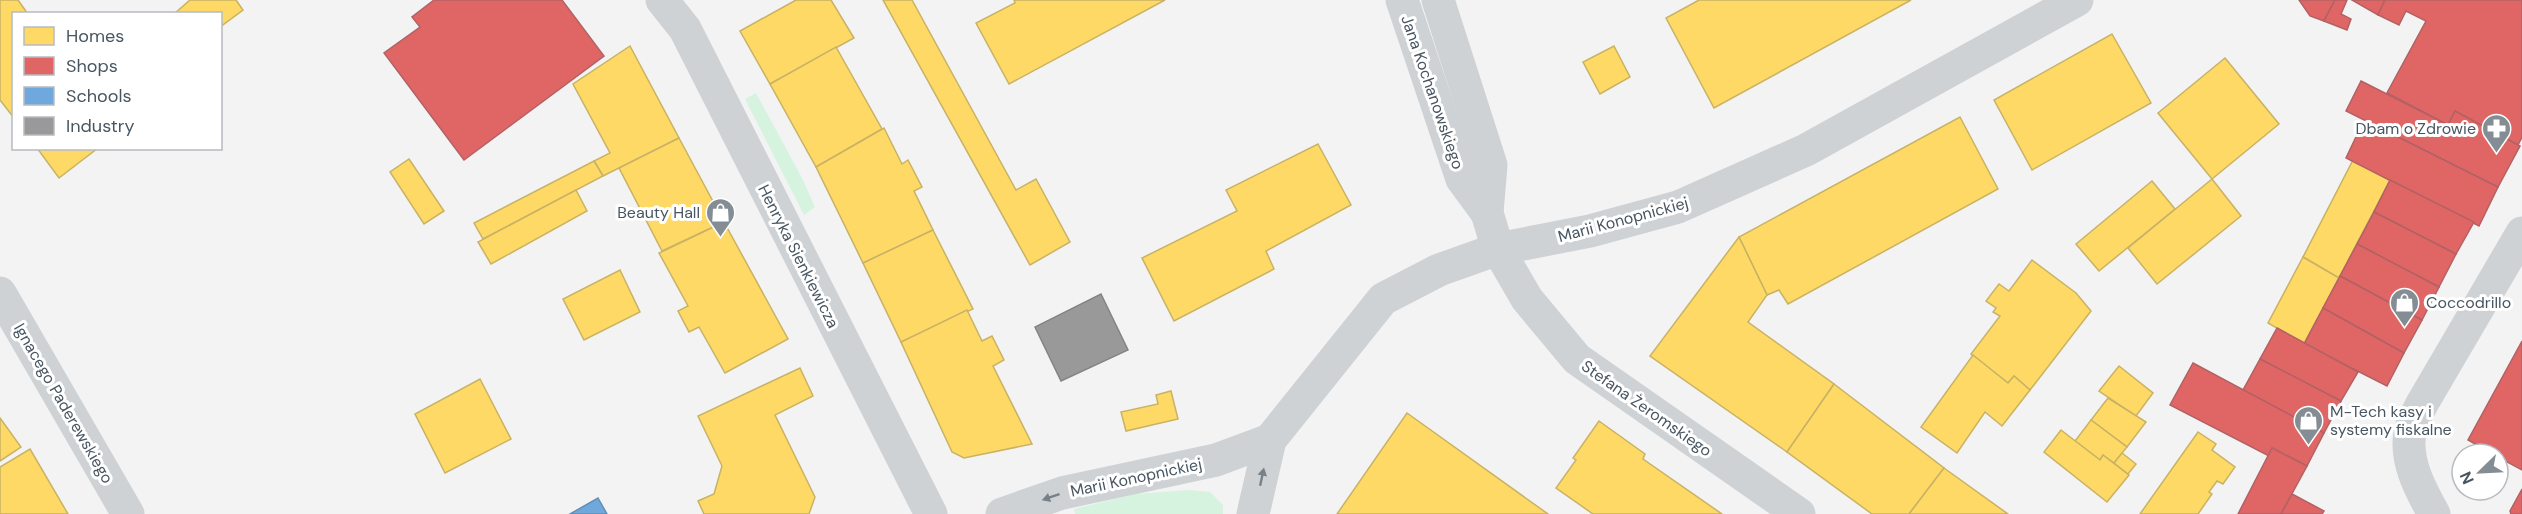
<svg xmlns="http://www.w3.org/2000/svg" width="2522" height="514" font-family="'DM Sans',sans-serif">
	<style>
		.green { fill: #d6f3e0 }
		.homes { fill: #ffd966; stroke: #c8b264; stroke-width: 1.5 }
		.shops { fill: #e06666; stroke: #b26164; stroke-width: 1.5 }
		.schools { fill: #6fa8dc; stroke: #638fb7; stroke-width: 1.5 }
		.industry { fill: #999; stroke: #818588; stroke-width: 1.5 }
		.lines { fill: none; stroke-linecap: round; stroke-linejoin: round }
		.pedestrian { stroke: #ced2d4; stroke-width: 33 }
		.minor { stroke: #ced2d4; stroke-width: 33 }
		.oneway { fill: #778189 }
		.labels { text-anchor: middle; stroke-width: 6; stroke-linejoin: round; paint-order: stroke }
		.street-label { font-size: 16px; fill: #485661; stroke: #fff }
		.poi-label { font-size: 16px; fill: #485661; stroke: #fff; text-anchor: end }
	</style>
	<rect width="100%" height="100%" fill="#f3f3f3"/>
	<g class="green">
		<path d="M756 93 802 178 815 207 804 215 745 99Z"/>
		<path d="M1188 490 1210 492 1223 505V514H1075L1074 509 1136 494Z"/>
	</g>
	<g class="homes">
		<path d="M0 0H18L28 14H14V118L0 100Z"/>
		<path d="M190 0H236L243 10 220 27V14H174Z"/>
		<path d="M796 0H831L854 38 770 84 740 31Z"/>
		<path d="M883 0H912L1016 190 1036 179 1070 242 1030 265Z"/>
		<path d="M1014 0H1165L1009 84 976 23 1015 3Z"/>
		<path d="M1699 0H1911L1714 108 1666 18Z"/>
		<path d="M2112 34 2151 103 2032 170 1994 100Z"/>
		<path d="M630 46 679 138 603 176 594 161 610 153 573 84Z"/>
		<path d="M1614 46 1630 77 1600 94 1583 62Z"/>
		<path d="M836 47 882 129 816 167 770 84Z"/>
		<path d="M2225 58 2279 124 2212 179 2158 113Z"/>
		<path d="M1960 117 1998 189 1788 304 1779 290 1767 295 1739 237Z"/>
		<path d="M884 128 902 164 908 160 922 187 914 191 933 230 863 263 816 167Z"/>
		<path d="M679 138 724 222 662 251 619 168Z"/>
		<path d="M1318 144 1351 205 1266 251 1274 269 1174 321 1142 258 1237 211 1226 190Z"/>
		<path d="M37 148H98L59 178Z"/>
		<path d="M409 159 444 211 424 224 390 172Z"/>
		<path d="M2353 160 2390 180 2339 278 2303 257Z"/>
		<path d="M594 161 603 176 483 239 474 223Z"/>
		<path d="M2212 179 2241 216 2157 284 2128 248Z"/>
		<path d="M2152 181 2175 209 2099 271 2076 244Z"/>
		<path d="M576 190 587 211 491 264 478 242Z"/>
		<path d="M724 222 788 339 725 373 699 327 689 332 678 311 688 306 659 253Z"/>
		<path d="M933 230 973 309 901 342 863 263Z"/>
		<path d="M1739 237 1767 295 1748 322 1834 384 1787 452 1650 356Z"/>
		<path d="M2303 257 2339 278 2304 344 2268 323Z"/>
		<path d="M2032 260 2076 293 2091 311 2030 390 2014 376 2008 383 1971 354 2000 316 1993 312 1996 308 1986 301 1999 284 2009 291Z"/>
		<path d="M620 270 640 312 584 340 563 299Z"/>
		<path d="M967 310 982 341 992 336 1004 360 993 366 1032 444 964 458 952 452 901 342Z"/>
		<path d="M1973 355 2008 383 2014 376 2030 390 2002 426 1985 412 1957 453 1921 427Z"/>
		<path d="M2119 366 2153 393 2136 416 2099 391Z"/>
		<path d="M800 368 813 396 775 415 815 497 809 514H704L698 501 714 494 722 466 698 416Z"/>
		<path d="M480 379 511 439 445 473 415 414Z"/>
		<path d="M1834 384 1944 468 1909 514H1872L1787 452Z"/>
		<path d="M1171 391 1178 419 1126 431 1121 412 1158 404 1156 395Z"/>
		<path d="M2108 398 2146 422 2127 447 2091 420Z"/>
		<path d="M1407 413 1548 514H1337Z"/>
		<path d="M0 418 21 447 0 461Z"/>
		<path d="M2091 420 2127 447 2114 463 2103 455 2100 460 2075 441Z"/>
		<path d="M1599 421 1645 454 1643 459 1722 514H1593L1556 488 1576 460 1573 458Z"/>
		<path d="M2061 430 2100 460 2103 455 2129 475 2107 502 2044 452Z"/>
		<path d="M2198 432 2216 444 2212 450 2235 467 2223 484 2217 481 2209 492 2212 494 2198 514H2140Z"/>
		<path d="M30 449 68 514H0V467Z"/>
		<path d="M2122 453 2136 464 2128 474 2114 463Z"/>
		<path d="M1944 468 2008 514H1909Z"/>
	</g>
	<g class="shops">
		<path d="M434 0H562L604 56 464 160 384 53 420 27 412 17Z"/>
		<path d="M2299 0H2335L2324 21 2310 16Z"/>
		<path d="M2335 0H2347L2341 14 2351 19 2347 30 2324 21Z"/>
		<path d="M2352 0H2385L2378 15Z"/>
		<path d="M2385 0H2522V137L2518 145 2455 111 2448 125 2387 93 2426 21 2406 11 2399 25 2378 15Z"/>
		<path d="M2361 81 2448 125 2455 111 2520 146 2498 187 2346 111Z"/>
		<path d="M2364 120 2498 187 2479 226 2346 158Z"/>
		<path d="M2390 180 2474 222 2456 254 2374 212Z"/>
		<path d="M2374 212 2456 254 2439 287 2357 244Z"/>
		<path d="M2357 244 2439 287 2422 320 2340 276Z"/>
		<path d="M2340 276 2422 320 2404 353 2323 308Z"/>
		<path d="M2323 308 2404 353 2387 386 2304 344Z"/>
		<path d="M2277 328 2358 372 2341 401 2260 359Z"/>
		<path d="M2522 341V470L2498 457V454H2493L2468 440Z"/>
		<path d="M2260 359 2341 401 2324 433 2243 390Z"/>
		<path d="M2193 363 2324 433 2307 466 2272 448 2269 456 2170 405Z"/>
		<path d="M2272 448 2307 466 2281 514H2238Z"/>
		<path d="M2522 489V514H2511L2510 511Z"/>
		<path d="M2292 494 2324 511 2322 514H2281Z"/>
	</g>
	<path class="schools" d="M598 498 607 514H570Z"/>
	<path class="industry" d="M1101 294 1128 350 1061 381 1035 327Z"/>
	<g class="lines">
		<g class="pedestrian">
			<path d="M1402 0 1462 179 1487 213 1498 249 1527 299 1577 359 1799 514"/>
			<path d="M1438 0 1491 165 1487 213"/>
		</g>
		<g class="minor">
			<path d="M662 0 685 29 931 514"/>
			<path d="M0 293 128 514"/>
			<path d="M1002 514 1062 493 1216 460 1270 440"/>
			<path d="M1253 514 1270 440 1383 299 1439 270 1498 249 1590 231 1678 207 1806 150 2077 0"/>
			<path d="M2434 514C2420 489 2403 458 2411 428 2413 419 2419 410 2423 402L2522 233"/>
		</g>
	</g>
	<defs><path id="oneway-solid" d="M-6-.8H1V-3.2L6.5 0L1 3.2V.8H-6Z" transform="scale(1.5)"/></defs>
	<g class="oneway">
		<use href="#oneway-solid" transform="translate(1262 477) rotate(-78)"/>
		<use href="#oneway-solid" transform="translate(1051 497) rotate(161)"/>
	</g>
	<defs>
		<symbol id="pharmacy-pin" viewBox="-11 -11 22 30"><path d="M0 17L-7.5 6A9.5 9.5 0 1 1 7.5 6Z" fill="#848d94" stroke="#fff"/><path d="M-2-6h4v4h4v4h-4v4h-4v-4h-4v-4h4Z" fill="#fff"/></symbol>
		<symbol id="shop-pin" viewBox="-11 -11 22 30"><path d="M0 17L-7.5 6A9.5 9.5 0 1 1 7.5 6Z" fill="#848d94" stroke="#fff"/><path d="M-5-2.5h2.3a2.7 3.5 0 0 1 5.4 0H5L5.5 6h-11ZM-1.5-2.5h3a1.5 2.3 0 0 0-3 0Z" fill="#fff"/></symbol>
	</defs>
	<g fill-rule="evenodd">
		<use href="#pharmacy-pin" x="2480" y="112" width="33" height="45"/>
		<use href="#shop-pin" x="704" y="196" width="33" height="45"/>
		<use href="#shop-pin" x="2388" y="286" width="33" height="45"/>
		<use href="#shop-pin" x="2292" y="404" width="33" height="45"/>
	</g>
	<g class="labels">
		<g class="street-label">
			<text transform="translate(1433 92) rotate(71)" y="6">Jana Kochanowskiego</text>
			<text transform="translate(1623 219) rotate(-15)" y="6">Marii Konopnickiej</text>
			<text transform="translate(799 256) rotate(63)" y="6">Henryka Sienkiewicza</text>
			<text transform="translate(64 403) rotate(60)" y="6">Ignacego Paderewskiego</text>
			<text transform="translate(1647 408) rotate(35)" y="6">Stefana Żeromskiego</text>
			<text transform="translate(1136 477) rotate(-12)" y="6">Marii Konopnickiej</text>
		</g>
		<g class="poi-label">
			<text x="2476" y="134">Dbam o Zdrowie</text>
			<text x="700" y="218">Beauty Hall</text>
			<text x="2426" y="308" text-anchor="start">Coccodrillo</text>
			<text x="2330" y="417" text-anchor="start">M-Tech kasy i<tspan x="2330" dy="18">systemy fiskalne</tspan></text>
		</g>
	</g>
	<rect x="12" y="12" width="210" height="138" fill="#ffffff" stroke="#b6bbc0" stroke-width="1.5"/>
	<rect x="24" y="27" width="30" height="18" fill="#ffd966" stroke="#b6bbc0" stroke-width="1.5"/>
	<text x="66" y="42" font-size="18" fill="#485661">Homes</text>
	<rect x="24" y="57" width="30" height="18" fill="#e06666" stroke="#b6bbc0" stroke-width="1.5"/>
	<text x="66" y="72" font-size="18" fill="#485661">Shops</text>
	<rect x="24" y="87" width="30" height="18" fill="#6fa8dc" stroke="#b6bbc0" stroke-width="1.5"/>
	<text x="66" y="102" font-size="18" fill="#485661">Schools</text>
	<rect x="24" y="117" width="30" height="18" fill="#999999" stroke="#b6bbc0" stroke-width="1.5"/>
	<text x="66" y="132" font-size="18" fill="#485661">Industry</text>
	<g transform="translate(2480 472) rotate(246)"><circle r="28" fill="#ffffff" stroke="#b6bbc0" stroke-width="1.5"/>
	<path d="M0-4.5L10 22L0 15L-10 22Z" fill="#848d94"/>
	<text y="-9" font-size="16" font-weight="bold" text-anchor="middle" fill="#485661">N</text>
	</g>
</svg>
